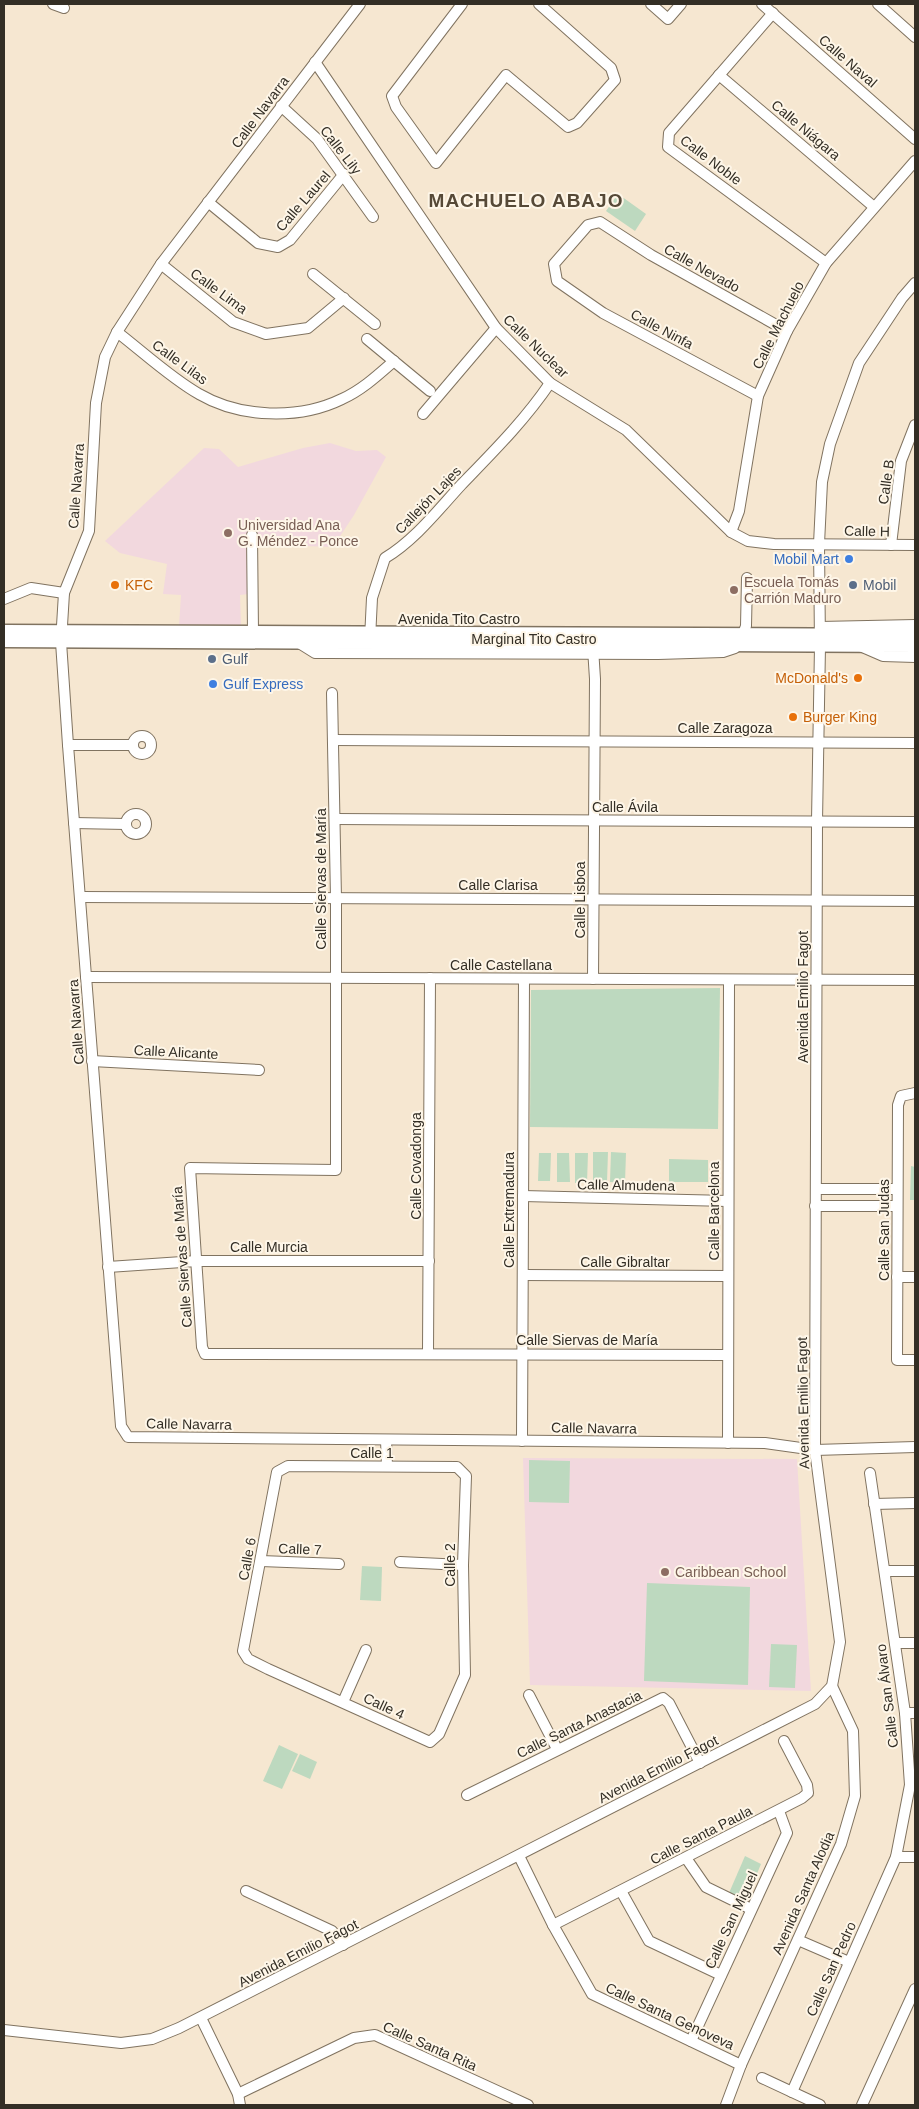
<svg xmlns="http://www.w3.org/2000/svg" width="919" height="2109" font-family="Arial,sans-serif">
	<style>
		.education { fill: #f2d8de }
		.green { fill: #bdd9bf }
		.lines { fill: none; stroke-linecap: round; stroke-linejoin: round }
		.minor-casing { stroke: #807360; stroke-width: 12 }
		.major-casing { stroke: #807360; stroke-width: 15 }
		.minor { stroke: #fff; stroke-width: 10 }
		.major { stroke: #fff; stroke-width: 12 }
		.education-dot { fill: #8d6e63; stroke: #fef6e8; stroke-width: 2 }
		.shop-dot { fill: #3f7fe0; stroke: #fef6e8; stroke-width: 2 }
		.food-dot { fill: #e8710a; stroke: #fef6e8; stroke-width: 2 }
		.service-dot { fill: #5c6f8a; stroke: #fef6e8; stroke-width: 2 }
		.labels { text-anchor: middle; stroke-width: 4; stroke-linejoin: round; paint-order: stroke }
		.street-label { font-size: 14px; fill: #332e25; stroke: #fef6e8 }
		.education-label { font-size: 14px; fill: #785e54; stroke: #fef6e8; text-anchor: start }
		.shop-label { font-size: 14px; fill: #366cbe; stroke: #fef6e8; text-anchor: end }
		.food-label { font-size: 14px; fill: #c56008; stroke: #fef6e8; text-anchor: start }
		.service-label { font-size: 14px; fill: #4e5e75; stroke: #fef6e8; text-anchor: start }
		.district-label { font-size: 19px; font-weight: bold; letter-spacing: 1px; fill: #564937; stroke: #fef6e8 }
	</style>
	<rect width="100%" height="100%" fill="#f6e7d1"/>
	<g class="education">
		<path d="M330 443 356 451 377 450 386 457 354 515 333 547 248 544V594L240 595 241 626H179L181 595 163 594 167 564 120 553 105 541 204 448 219 449 238 467 303 448Z"/>
		<path d="M523 1458 797 1459 811 1691 530 1685Z"/>
	</g>
	<g class="green">
		<path d="M618 194 646 214 635 231 606 211Z"/>
		<path d="M720 988 718 1129 530 1127 531 990Z"/>
		<path d="M593 1152H608L607 1182H593Z"/>
		<path d="M611 1152 626 1153 625 1183 610 1182Z"/>
		<path d="M539 1153H551L550 1181H538Z"/>
		<path d="M557 1153H569L570 1182H557Z"/>
		<path d="M575 1153H588L587 1183H575Z"/>
		<path d="M669 1159 708 1160V1182H669Z"/>
		<path d="M911 1166 915 1167V1200H910Z"/>
		<path d="M529 1460 570 1461 569 1503 529 1502Z"/>
		<path d="M362 1566 382 1567 381 1601 360 1600Z"/>
		<path d="M647 1583 750 1587 748 1685 644 1681Z"/>
		<path d="M771 1644 797 1645 795 1688 769 1687Z"/>
		<path d="M279 1745 298 1754 282 1789 263 1781Z"/>
		<path d="M300 1754 317 1762 310 1779 292 1771Z"/>
		<path d="M745 1856 761 1864 746 1900 729 1893Z"/>
	</g>
	<g class="lines">
		<defs>
			<g id="minor">
				<path d="M53 4 64 8"/>
				<path d="M360 4 161 264 117 332 105 357 96 403 89 531 64 593 61 642 68 745 121 1426 128 1437 765 1443 815 1450 915 1447"/>
				<path d="M462 4 392 96 396 107 436 163 506 75 568 127 577 123 615 80 611 68 539 4"/>
				<path d="M651 4 668 19 681 4"/>
				<path d="M762 4 915 139"/>
				<path d="M878 4 915 37"/>
				<path d="M773 13 669 133 668 147 826 263"/>
				<path d="M315 62 496 328 550 383 626 430 731 532 748 541 774 544 915 545"/>
				<path d="M719 75 874 207"/>
				<path d="M281 106 317 139 373 217"/>
				<path d="M208 202 258 243 278 247 290 240 344 174"/>
				<path d="M161 264 233 322 266 334 308 328 344 298"/>
				<path d="M313 274 375 324"/>
				<path d="M117 332C143 352 172 379 199 394 240 418 299 420 342 399 362 390 378 375 394 361"/>
				<path d="M367 339 430 391"/>
				<path d="M758 396 603 313 557 281 554 264 588 225 600 222 651 255 787 331"/>
				<path d="M423 414 496 328"/>
				<path d="M731 532 739 511 758 396 787 331 826 263 915 161"/>
				<path d="M252 535 253 632"/>
				<path d="M891 545 901 461 915 425"/>
				<path d="M4 599 31 588 64 593"/>
				<path d="M820 627 915 625"/>
				<path d="M743 634 746 626 747 578"/>
				<path d="M370 639 372 598 385 558C415 540 438 510 462 484 493 452 525 420 550 383"/>
				<path d="M299 643 315 653H325L658 654 723 652 735 648"/>
				<path d="M860 646 883 656 915 657"/>
				<path d="M593 648 595 679 593 979"/>
				<path d="M332 693 336 898V1170L190 1168 202 1347 205 1354 727 1355"/>
				<circle cx="142" cy="745" r="9"/>
				<path d="M333 740 915 743"/>
				<path d="M68 745H132"/>
				<circle cx="136" cy="824" r="10"/>
				<path d="M335 819 915 822"/>
				<path d="M74 823 126 824"/>
				<path d="M80 897 915 901"/>
				<path d="M86 977 915 980"/>
				<path d="M92 1061 259 1070"/>
				<path d="M915 1093 901 1096 898 1105 897 1360H915"/>
				<path d="M816 1189H897"/>
				<path d="M523 1196 728 1201"/>
				<path d="M815 1206H897"/>
				<path d="M108 1267 197 1261H429"/>
				<path d="M523 1275 727 1276"/>
				<path d="M897 1277H915"/>
				<path d="M428 1353 430 978"/>
				<path d="M386 1440 387 1466"/>
				<path d="M522 1441 524 979"/>
				<path d="M728 1443 729 980"/>
				<path d="M288 1466 457 1467 466 1476 463 1565 465 1675 439 1734 430 1742 268 1669 248 1659 243 1651 277 1472Z"/>
				<path d="M874 1504 915 1503"/>
				<path d="M261 1561 339 1564"/>
				<path d="M400 1562 463 1565"/>
				<path d="M885 1571H915"/>
				<path d="M895 1643H915"/>
				<path d="M529 1695 557 1749"/>
				<path d="M343 1702 366 1650"/>
				<path d="M905 1713H915"/>
				<path d="M467 1795 663 1698 669 1703 700 1763"/>
				<path d="M519 1856 553 1925 592 1994 741 2065"/>
				<path d="M896 1857H915"/>
				<path d="M686 1858 706 1887 751 1909"/>
				<path d="M246 1891 332 1931 343 1945"/>
				<path d="M621 1891 649 1941 721 1975"/>
				<path d="M553 1925 802 1798 808 1793 807 1785 784 1741"/>
				<path d="M798 1940 849 1962"/>
				<path d="M201 2018 238 2094 240 2105"/>
				<path d="M4 2030 121 2043 152 2039 179 2028 815 1704 832 1686 840 1642 815 1450 817 821 820 646 819 544 822 482 830 444 859 363 902 298 915 283"/>
				<path d="M691 2041 787 1833 779 1811"/>
				<path d="M762 2078 820 2105"/>
				<path d="M792 2092 896 1857 910 1785 905 1713 870 1473"/>
				<path d="M238 2094 354 2038 375 2035 528 2105"/>
				<path d="M726 2105 741 2065 841 1844 855 1796 853 1731 832 1686"/>
				<path d="M862 2105 915 1989"/>
			</g>
			<g id="major">
				<path d="M4 631 915 635"/>
				<path d="M4 641 915 646"/>
			</g>
		</defs>
		<use href="#minor" class="minor-casing"/>
		<use href="#major" class="major-casing"/>
		<use href="#minor" class="minor"/>
		<use href="#major" class="major"/>
	</g>
	<g class="education-dot">
		<circle cx="228" cy="533" r="5"/>
		<circle cx="734" cy="590" r="5"/>
		<circle cx="665" cy="1572" r="5"/>
	</g>
	<g class="shop-dot">
		<circle cx="849" cy="559" r="5"/>
		<circle cx="213" cy="684" r="5"/>
	</g>
	<g class="food-dot">
		<circle cx="115" cy="585" r="5"/>
		<circle cx="858" cy="678" r="5"/>
		<circle cx="793" cy="717" r="5"/>
	</g>
	<g class="service-dot">
		<circle cx="853" cy="585" r="5"/>
		<circle cx="212" cy="659" r="5"/>
	</g>
	<g class="labels">
		<g class="street-label">
			<text transform="translate(848 61) rotate(41)" y="5">Calle Naval</text>
			<text transform="translate(260 112) rotate(-53)" y="5">Calle Navarra</text>
			<text transform="translate(806 130) rotate(40)" y="5">Calle Niágara</text>
			<text transform="translate(341 150) rotate(52)" y="5">Calle Lily</text>
			<text transform="translate(711 160) rotate(37)" y="5">Calle Noble</text>
			<text transform="translate(303 201) rotate(-49)" y="5">Calle Laurel</text>
			<text transform="translate(702 268) rotate(29)" y="5">Calle Nevado</text>
			<text transform="translate(219 291) rotate(36)" y="5">Calle Lima</text>
			<text transform="translate(778 325) rotate(-63)" y="5">Calle Machuelo</text>
			<text transform="translate(662 329) rotate(28)" y="5">Calle Ninfa</text>
			<text transform="translate(536 346) rotate(44)" y="5">Calle Nuclear</text>
			<text transform="translate(180 362) rotate(36)" y="5">Calle Lilas</text>
			<text transform="translate(886 482) rotate(-82)" y="5">Calle B</text>
			<text transform="translate(76 486) rotate(-86)" y="5">Calle Navarra</text>
			<text transform="translate(428 500) rotate(-46)" y="5">Callejón Lajes</text>
			<text transform="translate(867 531) rotate(1)" y="5">Calle H</text>
			<text x="459" y="624">Avenida Tito Castro</text>
			<text x="534" y="644">Marginal Tito Castro</text>
			<text x="725" y="733">Calle Zaragoza</text>
			<text x="625" y="812">Calle Ávila</text>
			<text transform="translate(321 879) rotate(-90)" y="5">Calle Siervas de María</text>
			<text x="498" y="890">Calle Clarisa</text>
			<text transform="translate(580 900) rotate(-90)" y="5">Calle Lisboa</text>
			<text x="501" y="970">Calle Castellana</text>
			<text transform="translate(803 997) rotate(-90)" y="5">Avenida Emilio Fagot</text>
			<text transform="translate(76 1022) rotate(-94)" y="5">Calle Navarra</text>
			<text transform="translate(176 1052) rotate(3)" y="5">Calle Alicante</text>
			<text transform="translate(416 1166) rotate(-90)" y="5">Calle Covadonga</text>
			<text transform="translate(626 1185) rotate(1)" y="5">Calle Almudena</text>
			<text transform="translate(509 1210) rotate(-90)" y="5">Calle Extremadura</text>
			<text transform="translate(714 1211) rotate(-90)" y="5">Calle Barcelona</text>
			<text transform="translate(884 1230) rotate(-90)" y="5">Calle San Judas</text>
			<text x="269" y="1252">Calle Murcia</text>
			<text transform="translate(182 1257) rotate(-94)" y="5">Calle Siervas de María</text>
			<text x="625" y="1267">Calle Gibraltar</text>
			<text x="587" y="1345">Calle Siervas de María</text>
			<text transform="translate(803 1403) rotate(-91)" y="5">Avenida Emilio Fagot</text>
			<text transform="translate(189 1424) rotate(1)" y="5">Calle Navarra</text>
			<text transform="translate(594 1428) rotate(1)" y="5">Calle Navarra</text>
			<text x="372" y="1458">Calle 1</text>
			<text transform="translate(300 1549) rotate(2)" y="5">Calle 7</text>
			<text transform="translate(247 1559) rotate(-79)" y="5">Calle 6</text>
			<text transform="translate(450 1565) rotate(-90)" y="5">Calle 2</text>
			<text transform="translate(887 1696) rotate(-97)" y="5">Calle San Álvaro</text>
			<text transform="translate(384 1706) rotate(25)" y="5">Calle 4</text>
			<text transform="translate(579 1724) rotate(-26)" y="5">Calle Santa Anastacia</text>
			<text transform="translate(658 1769) rotate(-27)" y="5">Avenida Emilio Fagot</text>
			<text transform="translate(701 1835) rotate(-27)" y="5">Calle Santa Paula</text>
			<text transform="translate(803 1893) rotate(-66)" y="5">Avenida Santa Alodia</text>
			<text transform="translate(731 1920) rotate(-65)" y="5">Calle San Miguel</text>
			<text transform="translate(298 1953) rotate(-27)" y="5">Avenida Emilio Fagot</text>
			<text transform="translate(831 1969) rotate(-66)" y="5">Calle San Pedro</text>
			<text transform="translate(670 2016) rotate(25)" y="5">Calle Santa Genoveva</text>
			<text transform="translate(430 2046) rotate(24)" y="5">Calle Santa Rita</text>
		</g>
		<g class="education-label">
			<text x="238" y="530">Universidad Ana<tspan x="238" dy="16">G. Méndez - Ponce</tspan></text>
			<text x="744" y="587">Escuela Tomás<tspan x="744" dy="16">Carrión Maduro</tspan></text>
			<text x="675" y="1577">Caribbean School</text>
		</g>
		<g class="shop-label">
			<text x="839" y="564">Mobil Mart</text>
			<text x="223" y="689" text-anchor="start">Gulf Express</text>
		</g>
		<g class="food-label">
			<text x="125" y="590">KFC</text>
			<text x="848" y="683" text-anchor="end">McDonald's</text>
			<text x="803" y="722">Burger King</text>
		</g>
		<g class="service-label">
			<text x="863" y="590">Mobil</text>
			<text x="222" y="664">Gulf</text>
		</g>
		<g class="district-label">
			<text x="526" y="207">MACHUELO ABAJO</text>
		</g>
	</g>
	<rect width="919" height="2109" fill="none" stroke="#332e25" stroke-width="10"/>
</svg>
